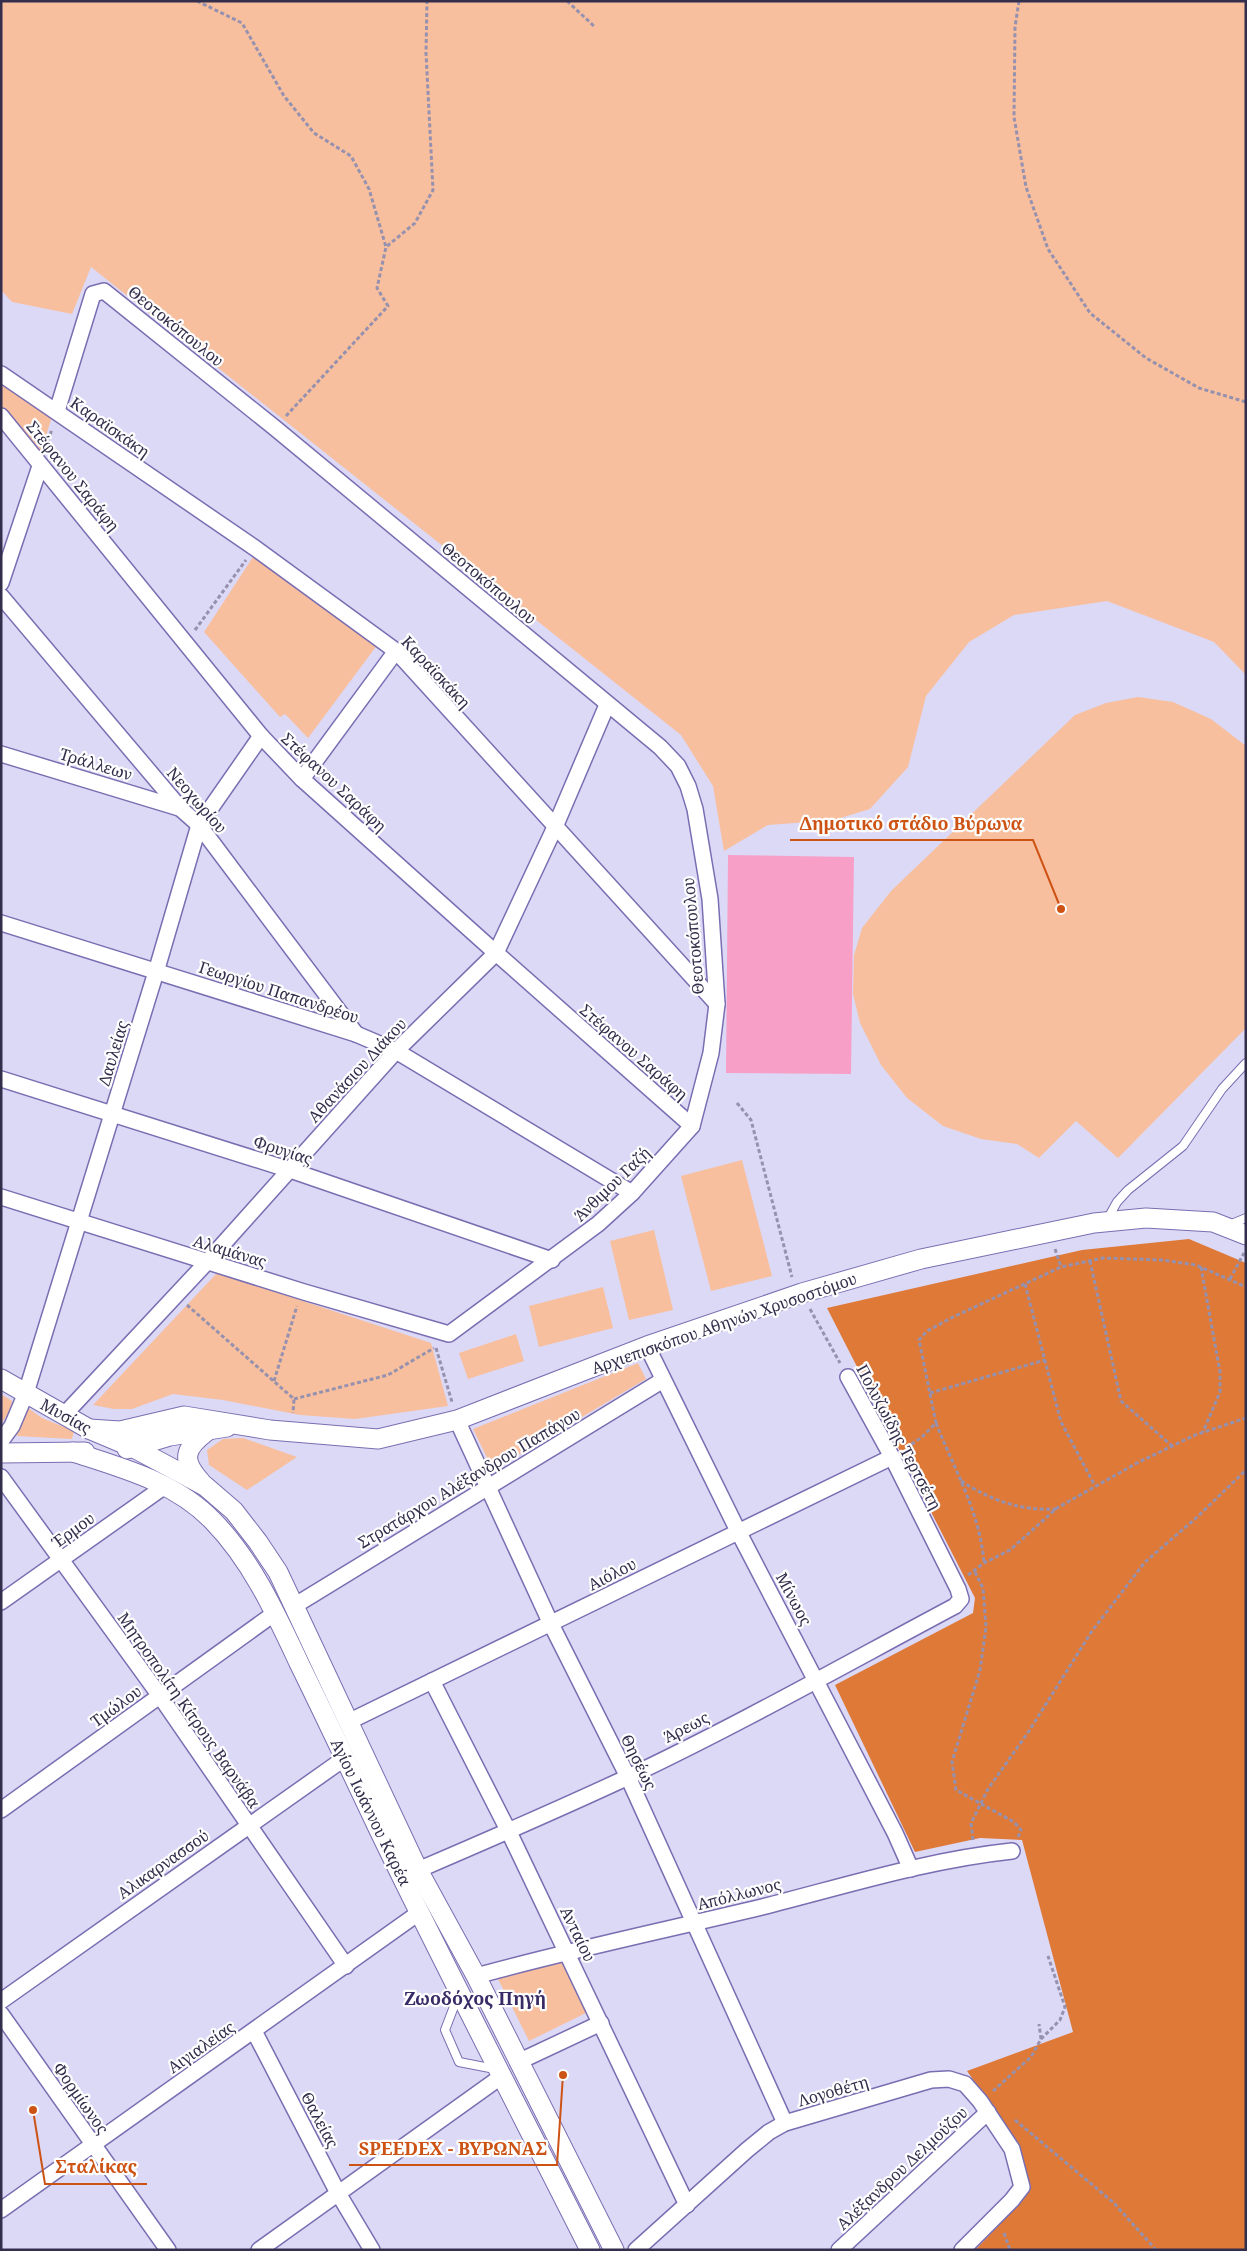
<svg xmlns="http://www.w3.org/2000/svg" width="1247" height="2251" font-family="'Noto Serif',serif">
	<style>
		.green { fill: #f8bf9e }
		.forest { fill: #de7938 }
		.water { fill: #f89fc8 }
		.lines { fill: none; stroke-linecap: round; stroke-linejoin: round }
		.service-casing { stroke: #796eb1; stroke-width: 10 }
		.minor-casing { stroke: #796eb1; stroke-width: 18 }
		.tertiary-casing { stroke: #796eb1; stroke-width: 21 }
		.path { stroke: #9591ae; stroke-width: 3; stroke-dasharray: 4 2.5; stroke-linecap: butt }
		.service { stroke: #fff; stroke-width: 8 }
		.minor { stroke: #fff; stroke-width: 15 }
		.tertiary { stroke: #fff; stroke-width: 19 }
		.labels { text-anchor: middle; stroke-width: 4.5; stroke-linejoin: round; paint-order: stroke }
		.street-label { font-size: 16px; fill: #332e4b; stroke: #fefefe }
		.neighbourhood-label { font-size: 18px; font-weight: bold; fill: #382b66; stroke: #fefefe }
		.leader { fill: none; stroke: #cd5315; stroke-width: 2 }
		.callout-dot { fill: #cd5315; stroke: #fefefe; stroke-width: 2 }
		.callout-label { font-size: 18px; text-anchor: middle; font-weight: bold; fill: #cd5315; stroke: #fefefe; stroke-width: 4.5; stroke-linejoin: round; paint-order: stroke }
	</style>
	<rect width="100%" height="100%" fill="#dcd9f6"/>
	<g class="green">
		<path d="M1 1H1246V675L1214 642 1107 601 1014 615 969 642 926 696 908 767 870 809 834 820 768 825 724 851 713 786 681 735 91 267 72 314 12 302 1 290Z"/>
		<path d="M1 381 52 417 41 451 1 405Z"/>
		<path d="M253 557 378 644 308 738 285 714 280 717 204 632Z"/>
		<path d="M1138 697 1173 702 1211 719 1246 746V1028L1118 1158 1076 1121 1039 1158 1017 1144 981 1139 943 1126 907 1098 881 1065 860 1023 853 994 854 955 862 928 891 891 1075 715 1106 703Z"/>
		<path d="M742 1160 772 1276 711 1291 681 1176Z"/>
		<path d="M654 1230 673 1310 629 1320 610 1241Z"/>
		<path d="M217 1273 431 1343 448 1406 355 1419 300 1415 223 1400 173 1394 132 1409H114L93 1405Z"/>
		<path d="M603 1287 613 1328 539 1347 529 1306Z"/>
		<path d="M516 1334 524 1361 468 1379 459 1353Z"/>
		<path d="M638 1363 646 1379 493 1470 473 1429Z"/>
		<path d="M1 1394 12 1401 11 1410 1 1424Z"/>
		<path d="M28 1408 42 1418 74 1431 72 1439 17 1436 16 1433Z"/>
		<path d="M243 1438 297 1457 247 1490 209 1465 207 1450 223 1439Z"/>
		<path d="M566 1960 590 2011 529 2041 496 1975Z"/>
	</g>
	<path class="forest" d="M1189 1239 1246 1263V2250H975L1005 2219 1021 2199 1005 2125 967 2071 1073 2032 1022 1840 980 1838 915 1852 835 1685 973 1613 975 1598 827 1308 1082 1250Z"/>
	<path class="water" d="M728 855 854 857 851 1074 726 1073Z"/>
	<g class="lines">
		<defs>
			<g id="service">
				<path d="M1107 1220 1117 1202 1128 1190 1183 1146 1222 1089 1246 1063"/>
				<path d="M1229 1225 1246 1218"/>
				<path d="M458 1996 445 2030 459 2062 495 2069"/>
			</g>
			<g id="minor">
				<path d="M1 374 255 548 396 651 717 1004"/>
				<path d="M1 416 261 736 302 779 496 953 692 1126"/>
				<path d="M1 583 40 466"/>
				<path d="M1 596 181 809 199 825 356 1034"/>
				<path d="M1 754 179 808"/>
				<path d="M302 779 396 651"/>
				<path d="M1 923 356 1034 396 1051 632 1193"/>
				<path d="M1 1079 290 1170 552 1260"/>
				<path d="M1 1197 304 1292 449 1334 598 1224 632 1193 692 1126 711 1053 717 1004 710 899 695 809 688 786 678 766 660 747 275 428 104 291 93 294 57 411"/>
				<path d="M647 1346 738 1531 895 1833 911 1869"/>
				<path d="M64 1415 207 1262 396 1051 496 953 555 827 607 705"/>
				<path d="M457 1420 551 1624 628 1777 785 2123"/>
				<path d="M1 1441 12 1426 26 1393 156 972 199 825 261 736"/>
				<path d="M1 1477 160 1696 346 1966"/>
				<path d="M1 1602 165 1486"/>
				<path d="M294 1606 663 1380"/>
				<path d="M432 1681 509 1832 687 2205"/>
				<path d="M348 1722 892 1457"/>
				<path d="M1 1810 275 1613"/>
				<path d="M418 1870C488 1840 557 1810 626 1778 738 1725 846 1664 955 1606L961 1599 958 1589 892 1457 848 1377"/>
				<path d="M476 1976C570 1950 666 1930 762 1907 845 1886 927 1860 1012 1851"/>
				<path d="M1 2001 345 1758"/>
				<path d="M1 2014 168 2250"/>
				<path d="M254 2031 338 2193 372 2250"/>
				<path d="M518 2062 601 2023"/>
				<path d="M1 2210 420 1912"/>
				<path d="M259 2250 502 2076"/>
				<path d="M636 2250 747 2150 769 2132 785 2123 931 2080 949 2079 965 2084 980 2101 1012 2149 1022 2187 1012 2200 962 2250"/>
				<path d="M839 2250 988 2112"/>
			</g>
			<g id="tertiary">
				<path d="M1 1379 89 1429 134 1448 205 1486 234 1511 258 1542 278 1572 294 1606 418 1870 476 1976 614 2250"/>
				<path d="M89 1429 120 1431 184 1416 270 1430 378 1439 457 1420 647 1346 802 1293 921 1259 1094 1223 1146 1218 1213 1222 1246 1235"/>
				<path d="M127 1449 170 1436 227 1427"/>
				<path d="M73 1452C122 1468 176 1482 213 1521 252 1561 276 1614 299 1663 326 1718 352 1773 378 1828 446 1969 519 2109 590 2250"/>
				<path d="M1 1453 85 1452"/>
				<path d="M201 1482C181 1460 184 1449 206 1432"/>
			</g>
		</defs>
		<use href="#service" class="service-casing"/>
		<use href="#minor" class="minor-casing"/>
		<use href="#tertiary" class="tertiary-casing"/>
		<g class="path">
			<path d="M197 1 242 23 284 96 314 133 351 156 369 189 386 247 415 223 433 190 426 53 427 1"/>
			<path d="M567 1 595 27"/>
			<path d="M1019 1 1015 27 1014 117 1026 187 1048 249 1090 313 1146 358 1199 388 1246 402"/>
			<path d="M286 416 388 306 377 288 386 247"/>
			<path d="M46 447 52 429"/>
			<path d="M195 630 246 560"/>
			<path d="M737 1103 751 1120 792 1277"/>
			<path d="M1055 1249 1061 1267"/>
			<path d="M1090 1261 1121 1401 1172 1446"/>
			<path d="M1201 1267 1220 1372V1392L1203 1432"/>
			<path d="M1230 1279 1244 1253"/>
			<path d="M1025 1284 1061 1422 1095 1486"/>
			<path d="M187 1305 294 1399 293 1413"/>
			<path d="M810 1309 840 1363"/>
			<path d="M436 1348 452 1402"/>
			<path d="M274 1381 297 1306"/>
			<path d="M930 1393 1045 1360"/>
			<path d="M294 1399 388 1375 434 1348"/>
			<path d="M936 1423C954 1469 980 1512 984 1563"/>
			<path d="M906 1448 922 1437 936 1423 919 1340 927 1331 951 1318 1061 1267 1103 1258 1162 1260 1196 1265 1246 1287"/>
			<path d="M961 1481C991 1500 1020 1511 1056 1509"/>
			<path d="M975 1572 983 1588 986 1627 980 1670 952 1762 956 1790 1014 1822 1021 1830 1018 1837"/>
			<path d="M968 1575 984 1563 1010 1550 1057 1508 1137 1463 1195 1435 1246 1418"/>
			<path d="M973 1840 971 1823 988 1789 1029 1731 1092 1631 1145 1562 1195 1519 1246 1470"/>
			<path d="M1041 2039 1060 2020 1065 2007 1048 1956"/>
			<path d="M993 2091 1031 2057 1041 2039 1039 2024"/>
			<path d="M1015 2120 1114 2203 1156 2250"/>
			<path d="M1004 2233 1010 2250"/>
		</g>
		<use href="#service" class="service"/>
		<use href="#minor" class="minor"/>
		<use href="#tertiary" class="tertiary"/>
	</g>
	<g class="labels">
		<g class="street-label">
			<text transform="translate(176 326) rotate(39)" y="6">Θεοτοκόπουλου</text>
			<text transform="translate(110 427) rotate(35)" y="6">Καραϊσκάκη</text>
			<text transform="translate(73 476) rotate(51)" y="6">Στέφανου Σαράφη</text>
			<text transform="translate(489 583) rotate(40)" y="6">Θεοτοκόπουλου</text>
			<text transform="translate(436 672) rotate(47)" y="6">Καραϊσκάκη</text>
			<text transform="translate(96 764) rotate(17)" y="6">Τράλλεων</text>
			<text transform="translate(334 782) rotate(43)" y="6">Στέφανου Σαράφη</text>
			<text transform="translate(197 800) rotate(49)" y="6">Νεοχωρίου</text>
			<text transform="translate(693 936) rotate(-95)" y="6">Θεοτοκόπουλου</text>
			<text transform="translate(279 992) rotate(18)" y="6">Γεωργίου Παπανδρέου</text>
			<text transform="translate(634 1052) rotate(41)" y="6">Στέφανου Σαράφη</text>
			<text transform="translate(113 1053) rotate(-73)" y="6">Δαυλείας</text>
			<text transform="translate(357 1070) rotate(-47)" y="6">Αθανάσιου Διάκου</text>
			<text transform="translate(283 1150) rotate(18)" y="6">Φρυγίας</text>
			<text transform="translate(612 1184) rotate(-44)" y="6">Άνθιμου Γαζή</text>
			<text transform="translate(230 1251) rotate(17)" y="6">Αλαμάνας</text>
			<text transform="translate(724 1323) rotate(-19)" y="6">Αρχιεπισκόπου Αθηνών Χρυσοστόμου</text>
			<text transform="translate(66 1416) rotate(29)" y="6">Μυσίας</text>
			<text transform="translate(899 1437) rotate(62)" y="6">Πολυζωίδης Τερτσέτη</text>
			<text transform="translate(469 1478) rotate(-31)" y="6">Στρατάρχου Αλέξανδρου Παπάγου</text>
			<text transform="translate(73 1530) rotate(-36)" y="6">Έρμου</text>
			<text transform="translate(612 1574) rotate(-27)" y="6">Αιόλου</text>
			<text transform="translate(794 1599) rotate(62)" y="6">Μίνωος</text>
			<text transform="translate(116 1706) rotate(-36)" y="6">Τμώλου</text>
			<text transform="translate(189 1710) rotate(55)" y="6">Μητροπολίτη Κίτρους Βαρνάβα</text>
			<text transform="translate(686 1727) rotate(-27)" y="6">Άρεως</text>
			<text transform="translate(639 1762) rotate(64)" y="6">Θησέως</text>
			<text transform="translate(371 1812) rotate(64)" y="6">Αγίου Ιωάννου Καρέα</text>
			<text transform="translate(163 1864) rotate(-35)" y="6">Αλικαρνασσού</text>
			<text transform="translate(739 1894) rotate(-14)" y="6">Απόλλωνος</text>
			<text transform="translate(578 1934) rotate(64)" y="6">Ανταίου</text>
			<text transform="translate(201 2047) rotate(-35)" y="6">Αιγιαλείας</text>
			<text transform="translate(833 2091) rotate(-16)" y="6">Λογοθέτη</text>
			<text transform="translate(81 2098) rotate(55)" y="6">Φορμίωνος</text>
			<text transform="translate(320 2120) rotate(62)" y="6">Θαλείας</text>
			<text transform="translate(902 2168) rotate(-43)" y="6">Αλέξανδρου Δελμούζου</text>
		</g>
		<g class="neighbourhood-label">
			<text x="475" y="2005">Ζωοδόχος Πηγή</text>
		</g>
	</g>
	<path class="leader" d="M1061 909L1033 840H790M563 2075L557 2165H349M33 2110L45 2184H147"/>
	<g class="callout-dot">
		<circle cx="1061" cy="909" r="5"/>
		<circle cx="563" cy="2075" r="5"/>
		<circle cx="33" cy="2110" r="5"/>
	</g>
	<g class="callout-label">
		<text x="911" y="830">Δημοτικό στάδιο Βύρωνα</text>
		<text x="453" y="2155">SPEEDEX - ΒΥΡΩΝΑΣ</text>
		<text x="96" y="2173">Σταλίκας</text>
	</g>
	<rect width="1247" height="2251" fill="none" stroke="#332e4b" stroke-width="5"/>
</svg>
